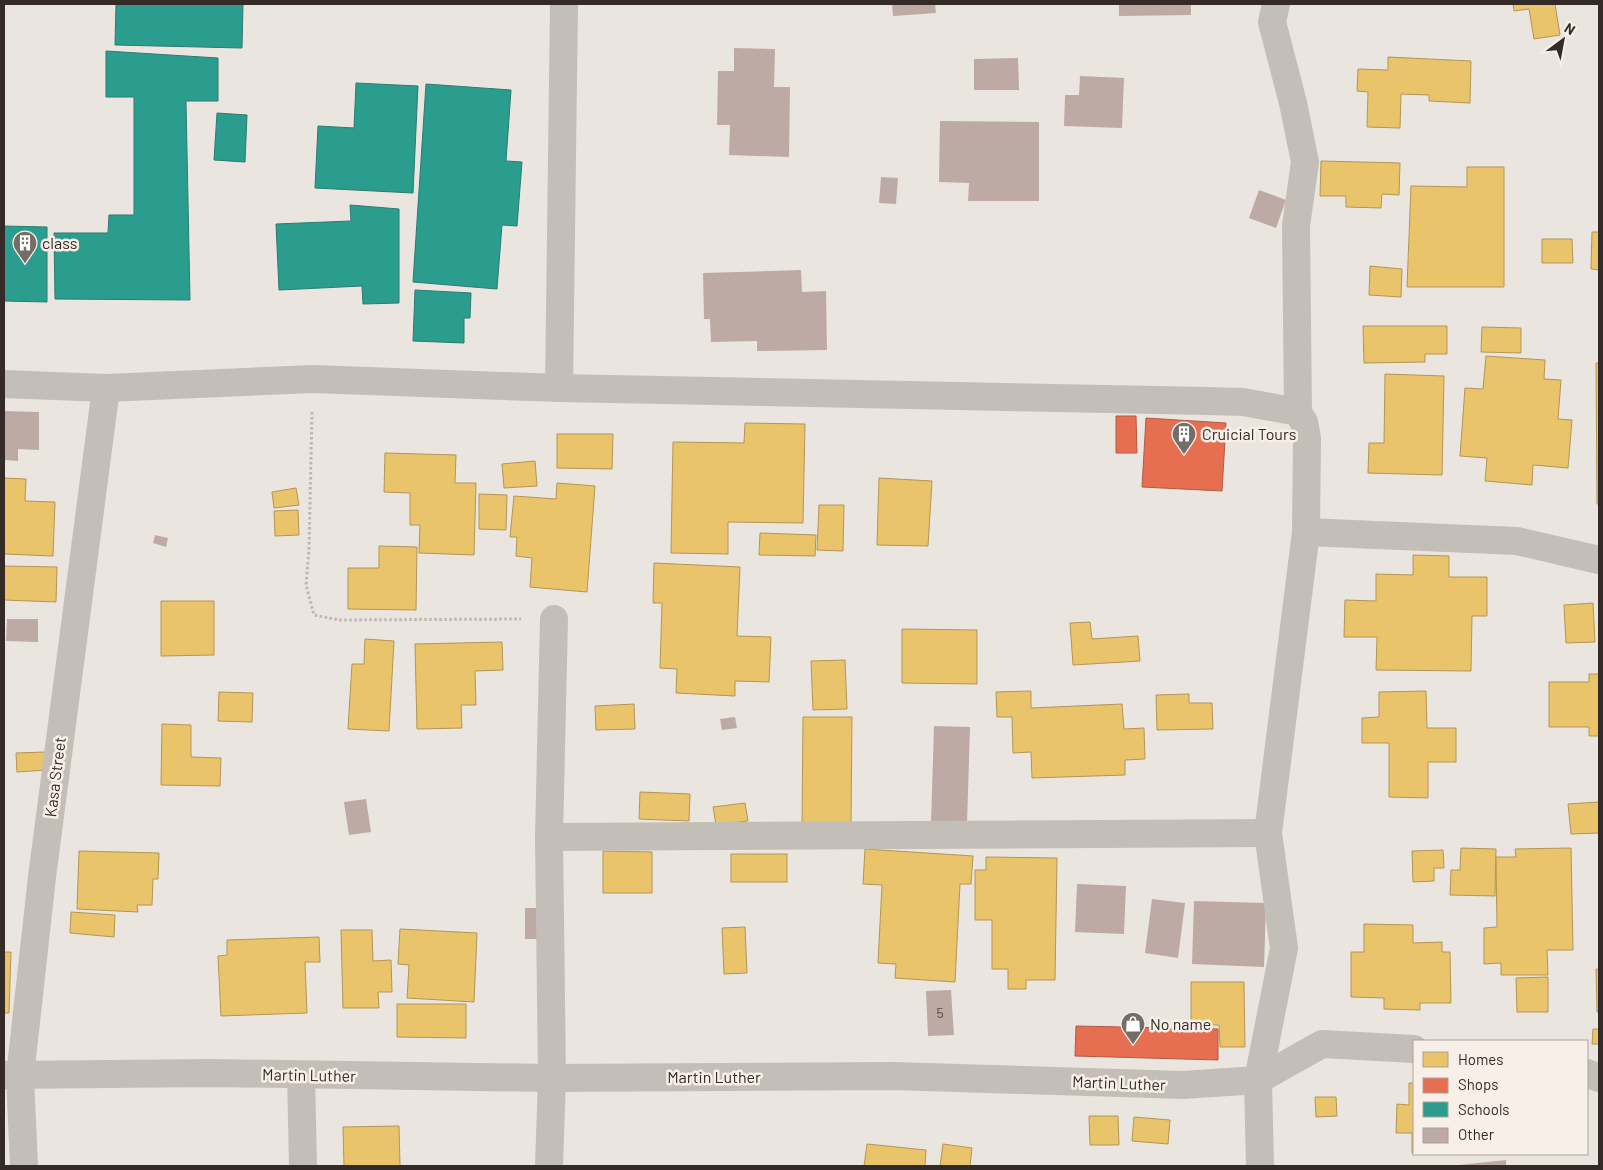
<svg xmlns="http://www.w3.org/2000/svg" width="1603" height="1170" font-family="Barlow,sans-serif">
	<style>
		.homes { fill: #e9c46a; stroke: #b39656 }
		.shops { fill: #e76f51; stroke: #b15b45 }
		.schools { fill: #2a9d8f; stroke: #2d7b70 }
		.building { fill: #bdaaa4 }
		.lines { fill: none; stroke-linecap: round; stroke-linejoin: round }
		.path { stroke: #bdb6b2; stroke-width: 3; stroke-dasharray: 2.5 2.5; stroke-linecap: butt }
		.minor { stroke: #c4beb9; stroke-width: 28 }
		.labels { text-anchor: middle; stroke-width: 5; stroke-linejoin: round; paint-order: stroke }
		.number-label { font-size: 14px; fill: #564b47 }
		.poi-label { font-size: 16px; fill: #342b28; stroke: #f7efe8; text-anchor: start }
		.street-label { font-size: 16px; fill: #342b28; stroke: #f7efe8 }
	</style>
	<rect width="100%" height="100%" fill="#ebe5e0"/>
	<g class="homes">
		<path d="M1513 4H1555L1560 35 1534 39 1529 9 1514 11Z"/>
		<path d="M1388 57 1471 61 1470 103 1429 101V95L1401 94 1400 128 1367 127 1368 92 1357 91 1358 69 1388 70Z"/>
		<path d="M1321 161 1400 163 1399 195 1382 194 1381 208 1346 207V196H1320Z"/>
		<path d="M1467 167H1504V287H1407L1411 186 1467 187Z"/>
		<path d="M1592 232H1599V270L1591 269Z"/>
		<path d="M1542 239H1572L1573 263H1542Z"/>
		<path d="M1370 266 1402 269 1401 297 1369 295Z"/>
		<path d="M1363 326H1447V354H1425V362L1364 363Z"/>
		<path d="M1482 327 1521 328V353L1481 352Z"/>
		<path d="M1486 356 1545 360 1544 379 1561 380 1558 419 1572 420 1568 468 1533 465 1532 485 1485 481 1487 458 1460 456 1465 388 1483 389Z"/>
		<path d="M1596 363H1599V504H1597Z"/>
		<path d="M1385 374 1444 376 1442 475 1368 473 1369 443H1384Z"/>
		<path d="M745 423 805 424 803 523 728 522V554L671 553 673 442 744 443Z"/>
		<path d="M557 434H613L612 469 557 468Z"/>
		<path d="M385 453 456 455 455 483H476L474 555 419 553 420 525H410V493L384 492Z"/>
		<path d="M535 461 537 486 504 488 502 464Z"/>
		<path d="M4 478 26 479 25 501 55 502 53 556 4 554Z"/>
		<path d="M879 478 932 481 928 546 877 545Z"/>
		<path d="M557 483 595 486 587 592 530 587 532 558 516 556 517 537H510L514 496 556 499Z"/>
		<path d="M296 488 299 505 274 508 272 492Z"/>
		<path d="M479 494 507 495 506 530 479 529Z"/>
		<path d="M819 505H844L843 551 817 550Z"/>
		<path d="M298 510 299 535 275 536 274 511Z"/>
		<path d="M760 533 816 535 815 556 759 555Z"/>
		<path d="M379 546 417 547 416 610 348 609V568H379Z"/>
		<path d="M1413 555 1449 556V577H1487V616H1472L1471 671 1376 670 1377 637H1344L1345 600 1376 601V574L1413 575Z"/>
		<path d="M654 563 740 567 737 636 771 637 769 682 735 681V696L676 693 677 669 660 668 662 603H653Z"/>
		<path d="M4 566 57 567 56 602 4 600Z"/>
		<path d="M161 601H214V655L161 656Z"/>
		<path d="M1593 603 1595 642 1566 643 1564 605Z"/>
		<path d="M1090 622 1092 639 1138 636 1140 661 1073 665 1070 623Z"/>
		<path d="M902 629 977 630V684L902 683Z"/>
		<path d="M365 639 394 641 389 731 348 729 352 664H364Z"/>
		<path d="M502 642 503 670 475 671 476 705H461L462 728 417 729 415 644Z"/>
		<path d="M845 660 847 709 813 710 811 661Z"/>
		<path d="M1589 674H1599V736H1589V727H1549V682H1589Z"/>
		<path d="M1031 691V708L1122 704 1124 729 1144 728 1145 759 1125 760V775L1032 778 1031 752 1013 753 1012 717H997L996 692Z"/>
		<path d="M1426 691 1427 728H1456V762H1428V798L1389 797V743H1362V718L1379 717V692Z"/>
		<path d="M219 692 253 693 252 722 218 721Z"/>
		<path d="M1189 694V703H1212L1213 729 1157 730 1156 695Z"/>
		<path d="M634 704 635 729 596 730 595 706Z"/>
		<path d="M803 717H852L851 826 802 825Z"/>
		<path d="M162 724 191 725V757L221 758 220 786 161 785Z"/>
		<path d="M45 752 46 770 17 772 16 753Z"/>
		<path d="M640 792 690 794 689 821 639 819Z"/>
		<path d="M1599 802V833L1571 834 1568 804Z"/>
		<path d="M745 803 748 821 716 825 713 807Z"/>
		<path d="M1461 848 1496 849 1495 896 1450 895 1451 870H1460Z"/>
		<path d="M1571 848 1573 950H1547L1548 975H1501V963L1484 964V928L1497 927 1496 857H1516L1515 849Z"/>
		<path d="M865 849 973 856 971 884H960L955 982 895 978 896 964 878 963 882 885 863 884Z"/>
		<path d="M1443 850 1444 868H1434V881L1413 882 1412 851Z"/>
		<path d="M79 851 159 853 158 879H153L152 905H137L138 912 77 909Z"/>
		<path d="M603 851 652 852V893H603Z"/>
		<rect x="731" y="854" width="56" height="28"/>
		<path d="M986 857 1057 858 1055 980H1026V989H1008V969H992V920H975V870H986Z"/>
		<path d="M71 912 115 915 114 937 70 933Z"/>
		<path d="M1364 924 1413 925V943L1442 942V952H1450L1451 1003H1420V1010L1384 1009V998L1351 997V952H1364Z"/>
		<path d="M745 927 747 973 724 974 722 928Z"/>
		<path d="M400 929 477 933 474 1002 407 998 409 965 398 964Z"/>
		<path d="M341 930H372L373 961 391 960 392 992H378L379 1008H343Z"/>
		<path d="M319 937 320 962H305L307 1013 221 1016 218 956 227 955V940Z"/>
		<path d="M4 952H11L9 1013H4Z"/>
		<path d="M1596 969H1599V1012H1597Z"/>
		<path d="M1548 977V1012H1517L1516 978Z"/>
		<path d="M1191 982H1244L1245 1047H1220L1219 1025H1191Z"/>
		<path d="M397 1004H466V1038L397 1037Z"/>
		<path d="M1593 1029H1599V1044H1592Z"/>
		<path d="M1409 1083H1414V1153H1412V1133H1396L1397 1104 1409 1105Z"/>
		<path d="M1315 1097H1336L1337 1116 1316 1117Z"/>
		<path d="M1089 1116H1118L1119 1145H1090Z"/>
		<path d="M1134 1117 1170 1120 1168 1144 1132 1141Z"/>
		<path d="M399 1126 400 1166H344L343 1127Z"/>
		<path d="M867 1144 926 1150 925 1166H864Z"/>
		<path d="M943 1144 972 1148 970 1166H940Z"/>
	</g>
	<g class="shops">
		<path d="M1116 416H1136L1137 453H1116Z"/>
		<path d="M1146 418 1226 423 1222 491 1142 487Z"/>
		<path d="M1076 1026 1218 1029V1060L1075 1056Z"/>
	</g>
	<g class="schools">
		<path d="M116 4H243L242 48 115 45Z"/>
		<path d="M106 51 218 58V101H186L190 300 55 299 54 233H108L109 215H134V97H106Z"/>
		<path d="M356 83 418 86 413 193 315 188 318 126 354 128Z"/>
		<path d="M426 84 511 90 506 161 522 162 517 226 502 225 497 289 413 282Z"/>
		<path d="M217 113 247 115 245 162 214 160Z"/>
		<path d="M350 205 399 209V303L363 304 362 286 279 290 276 224 351 221Z"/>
		<path d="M4 226 47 227V302L4 301Z"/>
		<path d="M415 290 471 293 470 318H464V343L413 341Z"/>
	</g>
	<g class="building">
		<path d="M892 4H935L936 13 893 16Z"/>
		<path d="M1119 4H1191V15L1119 16Z"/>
		<path d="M734 48 775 49 774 87H790L789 157 729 155 730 125H717L718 71H734Z"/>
		<path d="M1018 58 1019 90H974V59Z"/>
		<path d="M1080 76 1124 78 1122 128 1064 126 1065 95H1079Z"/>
		<path d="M940 121 1039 122V201H968L969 183 939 182Z"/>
		<path d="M881 177 898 178 896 204 879 203Z"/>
		<path d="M1259 190 1286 200 1276 228 1249 218Z"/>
		<path d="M801 270 802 292 826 291 827 350 757 351V341L711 342 710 319H704L703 273Z"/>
		<path d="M4 411 39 412V450L18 449V461L4 460Z"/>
		<path d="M155 535 168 538 166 547 153 543Z"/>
		<path d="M7 619H38V642L6 641Z"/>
		<path d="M735 717 737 728 722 730 720 719Z"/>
		<path d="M934 726 970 727 967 824 931 822Z"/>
		<path d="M366 799 371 832 349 835 344 802Z"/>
		<path d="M1077 884 1126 886 1124 934 1075 932Z"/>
		<path d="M1152 899 1185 903 1178 958 1145 953Z"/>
		<path d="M1194 901 1266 903 1264 967 1192 964Z"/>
		<rect x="525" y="908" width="17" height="31"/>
		<path d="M951 990 954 1035 928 1036 926 991Z"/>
		<path d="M1506 1160V1166H1459V1165Z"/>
	</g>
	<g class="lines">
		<path class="path" d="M312 412 309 550 306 585 314 615 339 620 521 619"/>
		<g class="minor">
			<path d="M1276 4 1272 22 1293 103 1305 162 1296 226 1298 413"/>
			<path d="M4 384 106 388 313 379 559 388 1208 401 1243 402 1293 411 1298 413 1304 422 1307 438 1306 532 1268 833 1284 948 1258 1080 1260 1166"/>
			<path d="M559 388 564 4"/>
			<path d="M1306 532 1517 541 1599 560"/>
			<path d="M549 837 1268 833"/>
			<path d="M1587 1073 1599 1078"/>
			<path d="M4 1075 213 1073 552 1078 893 1076 1183 1085 1258 1080 1322 1044 1414 1049"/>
			<path d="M301 1075 303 1166"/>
			<path d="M24 1166 20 1076 42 877 106 388"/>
			<path d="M549 1166 552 1078 549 837 554 619"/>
		</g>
	</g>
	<defs>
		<symbol id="building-pin" viewBox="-11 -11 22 30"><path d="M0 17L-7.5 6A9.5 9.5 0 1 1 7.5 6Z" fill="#746c68" stroke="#f7efe8"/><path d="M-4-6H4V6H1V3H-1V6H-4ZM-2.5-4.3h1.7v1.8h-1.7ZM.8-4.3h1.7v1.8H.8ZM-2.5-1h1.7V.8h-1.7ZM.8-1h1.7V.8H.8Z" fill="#fff"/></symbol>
		<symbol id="shop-pin" viewBox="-11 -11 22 30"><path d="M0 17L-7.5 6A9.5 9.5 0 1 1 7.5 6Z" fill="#746c68" stroke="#f7efe8"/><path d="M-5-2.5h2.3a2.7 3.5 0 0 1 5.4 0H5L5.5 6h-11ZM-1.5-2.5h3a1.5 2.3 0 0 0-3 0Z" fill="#fff"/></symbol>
	</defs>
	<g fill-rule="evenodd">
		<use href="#building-pin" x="11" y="229" width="28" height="38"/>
		<use href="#building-pin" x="1170" y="420" width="28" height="38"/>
		<use href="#shop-pin" x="1119" y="1010" width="28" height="38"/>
	</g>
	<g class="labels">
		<g class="number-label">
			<text x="940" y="1018">5</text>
		</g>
		<g class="poi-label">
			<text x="42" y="249">class</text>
			<text x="1202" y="440">Cruicial Tours</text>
			<text x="1150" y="1030">No name</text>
		</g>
		<g class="street-label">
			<text transform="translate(55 777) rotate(-83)" y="6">Kasa Street</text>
			<text transform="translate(309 1075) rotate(1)" y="6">Martin Luther</text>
			<text x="714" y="1083">Martin Luther</text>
			<text transform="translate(1119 1083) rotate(2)" y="6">Martin Luther</text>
		</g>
	</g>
	<rect width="1603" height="1170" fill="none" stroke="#342b28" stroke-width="10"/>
	<rect x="1413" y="1040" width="175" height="115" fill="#f7efe8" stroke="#a9a19b"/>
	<rect x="1423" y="1052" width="25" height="15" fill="#e9c46a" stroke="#a9a19b"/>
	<text x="1458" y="1065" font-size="15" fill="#342b28">Homes</text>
	<rect x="1423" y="1078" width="25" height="15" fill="#e76f51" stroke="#a9a19b"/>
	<text x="1458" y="1090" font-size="15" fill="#342b28">Shops</text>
	<rect x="1423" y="1102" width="25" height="15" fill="#2a9d8f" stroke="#a9a19b"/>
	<text x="1458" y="1115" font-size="15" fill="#342b28">Schools</text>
	<rect x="1423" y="1128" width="25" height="15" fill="#bdaaa4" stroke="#a9a19b"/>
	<text x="1458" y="1140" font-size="15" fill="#342b28">Other</text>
	<g transform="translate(1563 40) rotate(32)" stroke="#f7efe8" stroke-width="4" paint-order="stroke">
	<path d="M0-4L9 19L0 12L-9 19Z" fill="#342b28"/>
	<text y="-8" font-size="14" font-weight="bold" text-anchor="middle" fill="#342b28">N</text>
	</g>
</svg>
